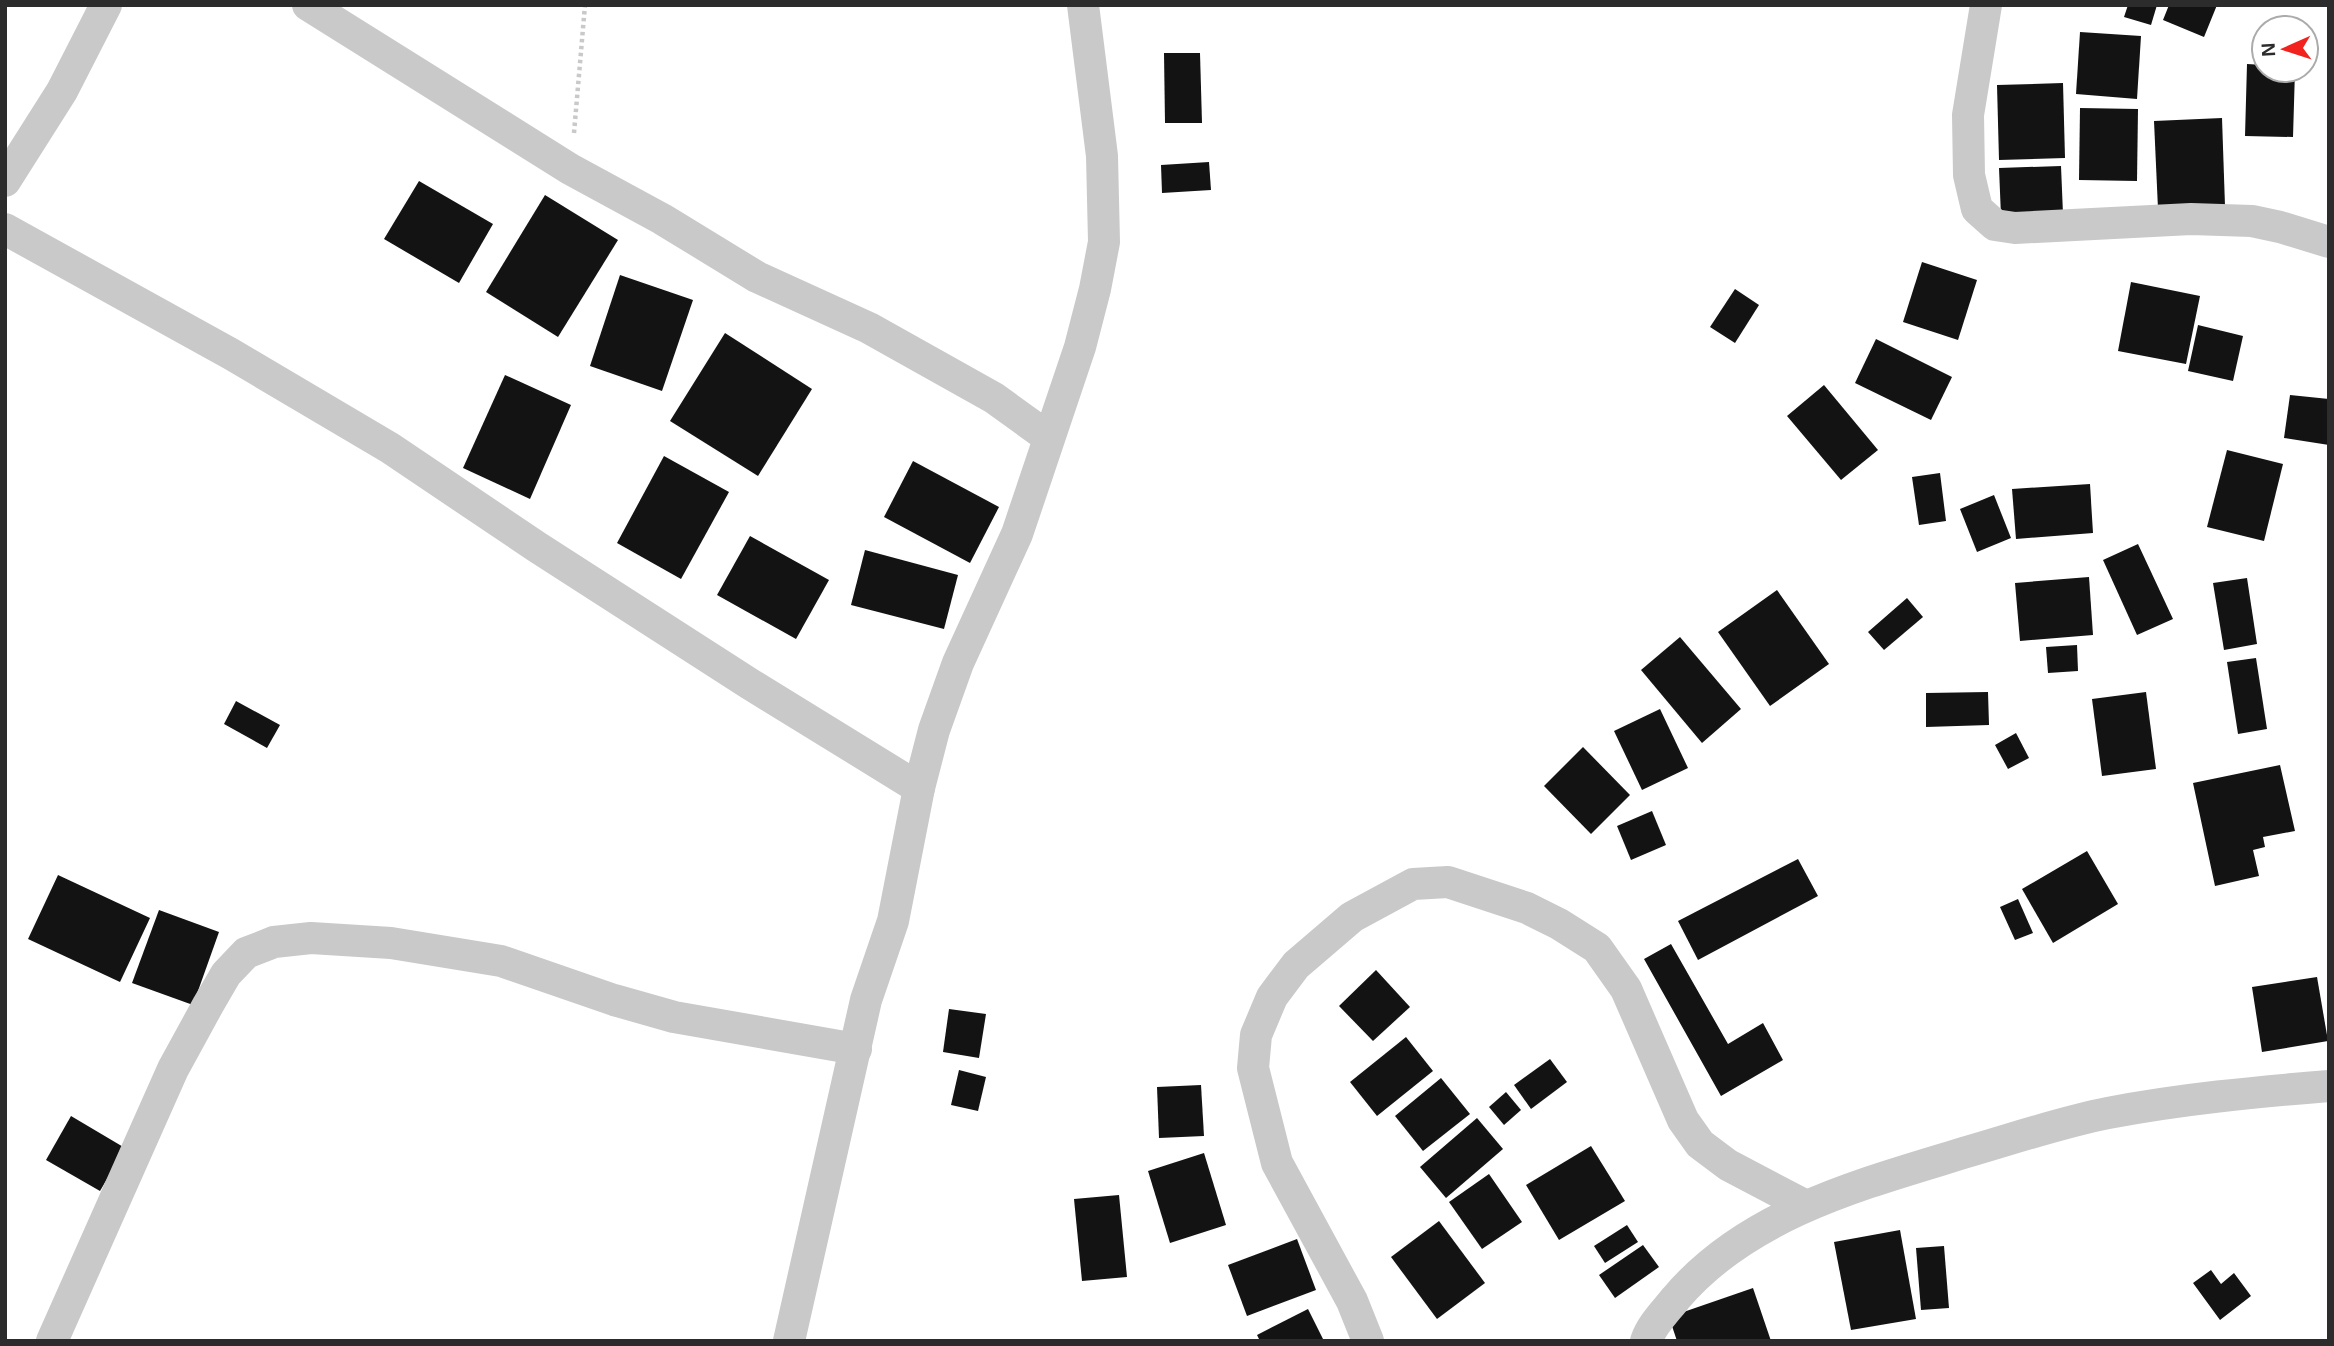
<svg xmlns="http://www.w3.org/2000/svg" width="2334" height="1346" font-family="Helvetica,sans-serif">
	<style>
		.building { fill: #131313 }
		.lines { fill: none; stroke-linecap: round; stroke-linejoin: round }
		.path { stroke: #c9c9c9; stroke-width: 4.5; stroke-dasharray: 3.5 3.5; stroke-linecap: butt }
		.street { stroke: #c9c9c9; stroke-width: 32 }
	</style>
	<rect width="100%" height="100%" fill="#fff"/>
	<g class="building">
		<path d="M2128 5H2157L2151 25 2124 17Z"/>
		<path d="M2169 5H2217L2204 37 2163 20Z"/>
		<path d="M2080 32 2141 36 2137 99 2076 94Z"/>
		<path d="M1164 53H1200L1202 123H1165Z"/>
		<path d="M2247 64 2264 65V70H2295L2293 137 2245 136Z"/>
		<path d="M2063 83 2065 158 1999 160 1997 85Z"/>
		<path d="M2080 108 2138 109 2137 181 2079 180Z"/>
		<path d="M2222 118 2225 206 2158 209 2154 121Z"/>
		<path d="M1209 162 1211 190 1162 193 1161 165Z"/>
		<path d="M2061 166 2063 214 2001 216 1999 168Z"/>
		<path d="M419 181 493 224 459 283 384 239Z"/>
		<path d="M545 195 618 240 558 337 486 292Z"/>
		<path d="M1922 262 1977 280 1958 340 1903 322Z"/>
		<path d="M620 275 693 300 662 391 590 366Z"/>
		<path d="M2131 282 2200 296 2186 364 2118 351Z"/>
		<path d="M1735 289 1759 305 1735 343 1710 327Z"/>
		<path d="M2198 325 2243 336 2233 381 2188 371Z"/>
		<path d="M725 333 812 389 758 476 670 421Z"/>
		<path d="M1876 339 1952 377 1931 420 1855 383Z"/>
		<path d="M505 375 571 405 530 499 463 468Z"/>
		<path d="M1824 385 1878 450 1841 480 1787 416Z"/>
		<path d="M2290 395 2329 399V445L2284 438Z"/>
		<path d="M2227 450 2283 464 2264 541 2207 527Z"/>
		<path d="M664 456 729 492 681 579 617 543Z"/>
		<path d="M913 461 999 507 970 563 884 517Z"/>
		<path d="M1940 473 1946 521 1919 525 1912 477Z"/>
		<path d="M2090 484 2093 533 2016 539 2012 489Z"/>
		<path d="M1994 495 2011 538 1977 552 1960 509Z"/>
		<path d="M750 536 829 580 796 639 717 595Z"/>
		<path d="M2138 544 2173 619 2137 635 2103 560Z"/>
		<path d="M865 550 958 575 944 629 851 605Z"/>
		<path d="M2089 577 2093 635 2020 641 2015 583Z"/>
		<path d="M2247 578 2257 644 2224 650 2213 583Z"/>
		<path d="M1777 590 1829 664 1770 706 1718 632Z"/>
		<path d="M1907 598 1923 617 1884 650 1868 632Z"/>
		<path d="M1680 637 1741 709 1702 743 1641 670Z"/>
		<path d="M2077 645 2078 671 2048 673 2046 647Z"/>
		<path d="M2256 658 2267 729 2238 734 2227 662Z"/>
		<path d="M1988 692 1989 725 1926 727V693Z"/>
		<path d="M2146 692 2156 769 2102 776 2092 699Z"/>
		<path d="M236 701 280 725 267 748 224 724Z"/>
		<path d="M1660 709 1688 768 1642 790 1614 731Z"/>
		<path d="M2016 733 2029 758 2008 769 1995 745Z"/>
		<path d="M1583 747 1630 795 1591 834 1544 786Z"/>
		<path d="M2280 765 2295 831 2263 837 2265 847 2253 850 2259 876 2215 886 2193 783Z"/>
		<path d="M1652 811 1666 845 1631 860 1617 826Z"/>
		<path d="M2087 851 2118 904 2053 943 2022 889Z"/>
		<path d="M1798 859 1818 896 1698 960 1678 921Z"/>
		<path d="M58 875 150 918 120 982 28 939Z"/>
		<path d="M2018 899 2033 933 2015 940 2000 907Z"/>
		<path d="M159 910 219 932 193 1005 132 983Z"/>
		<path d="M1671 944 1728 1044 1763 1023 1783 1060 1721 1096 1644 959Z"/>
		<path d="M1376 970 1410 1007 1373 1041 1339 1006Z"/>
		<path d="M2317 977 2328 1041 2262 1052 2252 987Z"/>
		<path d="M949 1009 986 1014 979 1058 943 1052Z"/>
		<path d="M1406 1037 1433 1071 1377 1116 1350 1082Z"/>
		<path d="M1550 1059 1567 1082 1531 1109 1514 1085Z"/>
		<path d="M959 1070 986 1077 978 1111 951 1105Z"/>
		<path d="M1441 1078 1470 1114 1423 1151 1395 1116Z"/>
		<path d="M1201 1085 1204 1136 1159 1138 1157 1087Z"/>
		<path d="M1506 1092 1521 1110 1504 1125 1489 1107Z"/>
		<path d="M71 1116 125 1148 100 1191 46 1160Z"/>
		<path d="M1477 1118 1503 1149 1446 1198 1420 1167Z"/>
		<path d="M1591 1146 1625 1201 1559 1240 1526 1185Z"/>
		<path d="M1204 1153 1226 1225 1170 1243 1148 1171Z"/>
		<path d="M1489 1174 1522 1222 1482 1249 1449 1202Z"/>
		<path d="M1119 1195 1127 1277 1082 1281 1074 1199Z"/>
		<path d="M1439 1221 1485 1283 1437 1319 1391 1257Z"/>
		<path d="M1627 1225 1638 1242 1605 1263 1594 1246Z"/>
		<path d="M1900 1230 1916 1319 1851 1330 1834 1242Z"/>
		<path d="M1297 1239 1316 1290 1247 1316 1228 1265Z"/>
		<path d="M1643 1245 1659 1267 1615 1298 1599 1275Z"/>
		<path d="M1944 1246 1949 1308 1921 1310 1916 1248Z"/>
		<path d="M2211 1270 2221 1284 2234 1273 2251 1296 2220 1320 2193 1283Z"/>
		<path d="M1753 1288 1771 1341H1677L1669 1317Z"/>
		<path d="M1308 1309 1324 1341H1260L1257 1335Z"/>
	</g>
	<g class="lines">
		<path class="path" d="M574 133 585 5"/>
		<g class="street">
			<path d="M308 5 570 169 662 219 757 277 869 328 994 398 1048 437"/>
			<path d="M1986 5 1968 115 1969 175 1977 209 1995 225 2015 228 2191 219 2252 221 2280 227 2329 242"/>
			<path d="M5 181 62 91 106 5"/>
			<path d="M5 229 231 354 390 448 537 547 750 684 919 788"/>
			<path d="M52 1341 173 1069 208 1005 226 974 246 953 274 942 311 938 391 943 501 961 614 1000 674 1017 856 1049"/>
			<path d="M789 1341 866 1000 893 921 919 788 934 730 958 663 1017 534 1080 347 1095 289 1104 242 1102 156 1083 5"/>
			<path d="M1368 1341 1352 1301 1277 1163 1253 1068 1256 1035 1272 997 1296 965 1352 917 1413 884 1448 882 1527 908 1559 924 1597 948 1626 989 1683 1120 1700 1144 1728 1165 1806 1206"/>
			<path d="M1646 1341C1652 1324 1665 1312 1676 1298 1749 1212 1866 1183 1970 1151 2015 1138 2062 1122 2108 1113 2181 1099 2255 1092 2329 1086"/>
		</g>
	</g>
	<rect width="2334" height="1346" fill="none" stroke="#2c2c2c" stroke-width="14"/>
	<g transform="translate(2285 49) rotate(267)"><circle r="33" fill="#ffffff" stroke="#ababab" stroke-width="2"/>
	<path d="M0-5L12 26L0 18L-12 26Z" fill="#f2231f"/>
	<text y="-10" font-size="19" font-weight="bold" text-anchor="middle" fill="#2c2c2c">N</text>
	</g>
</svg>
